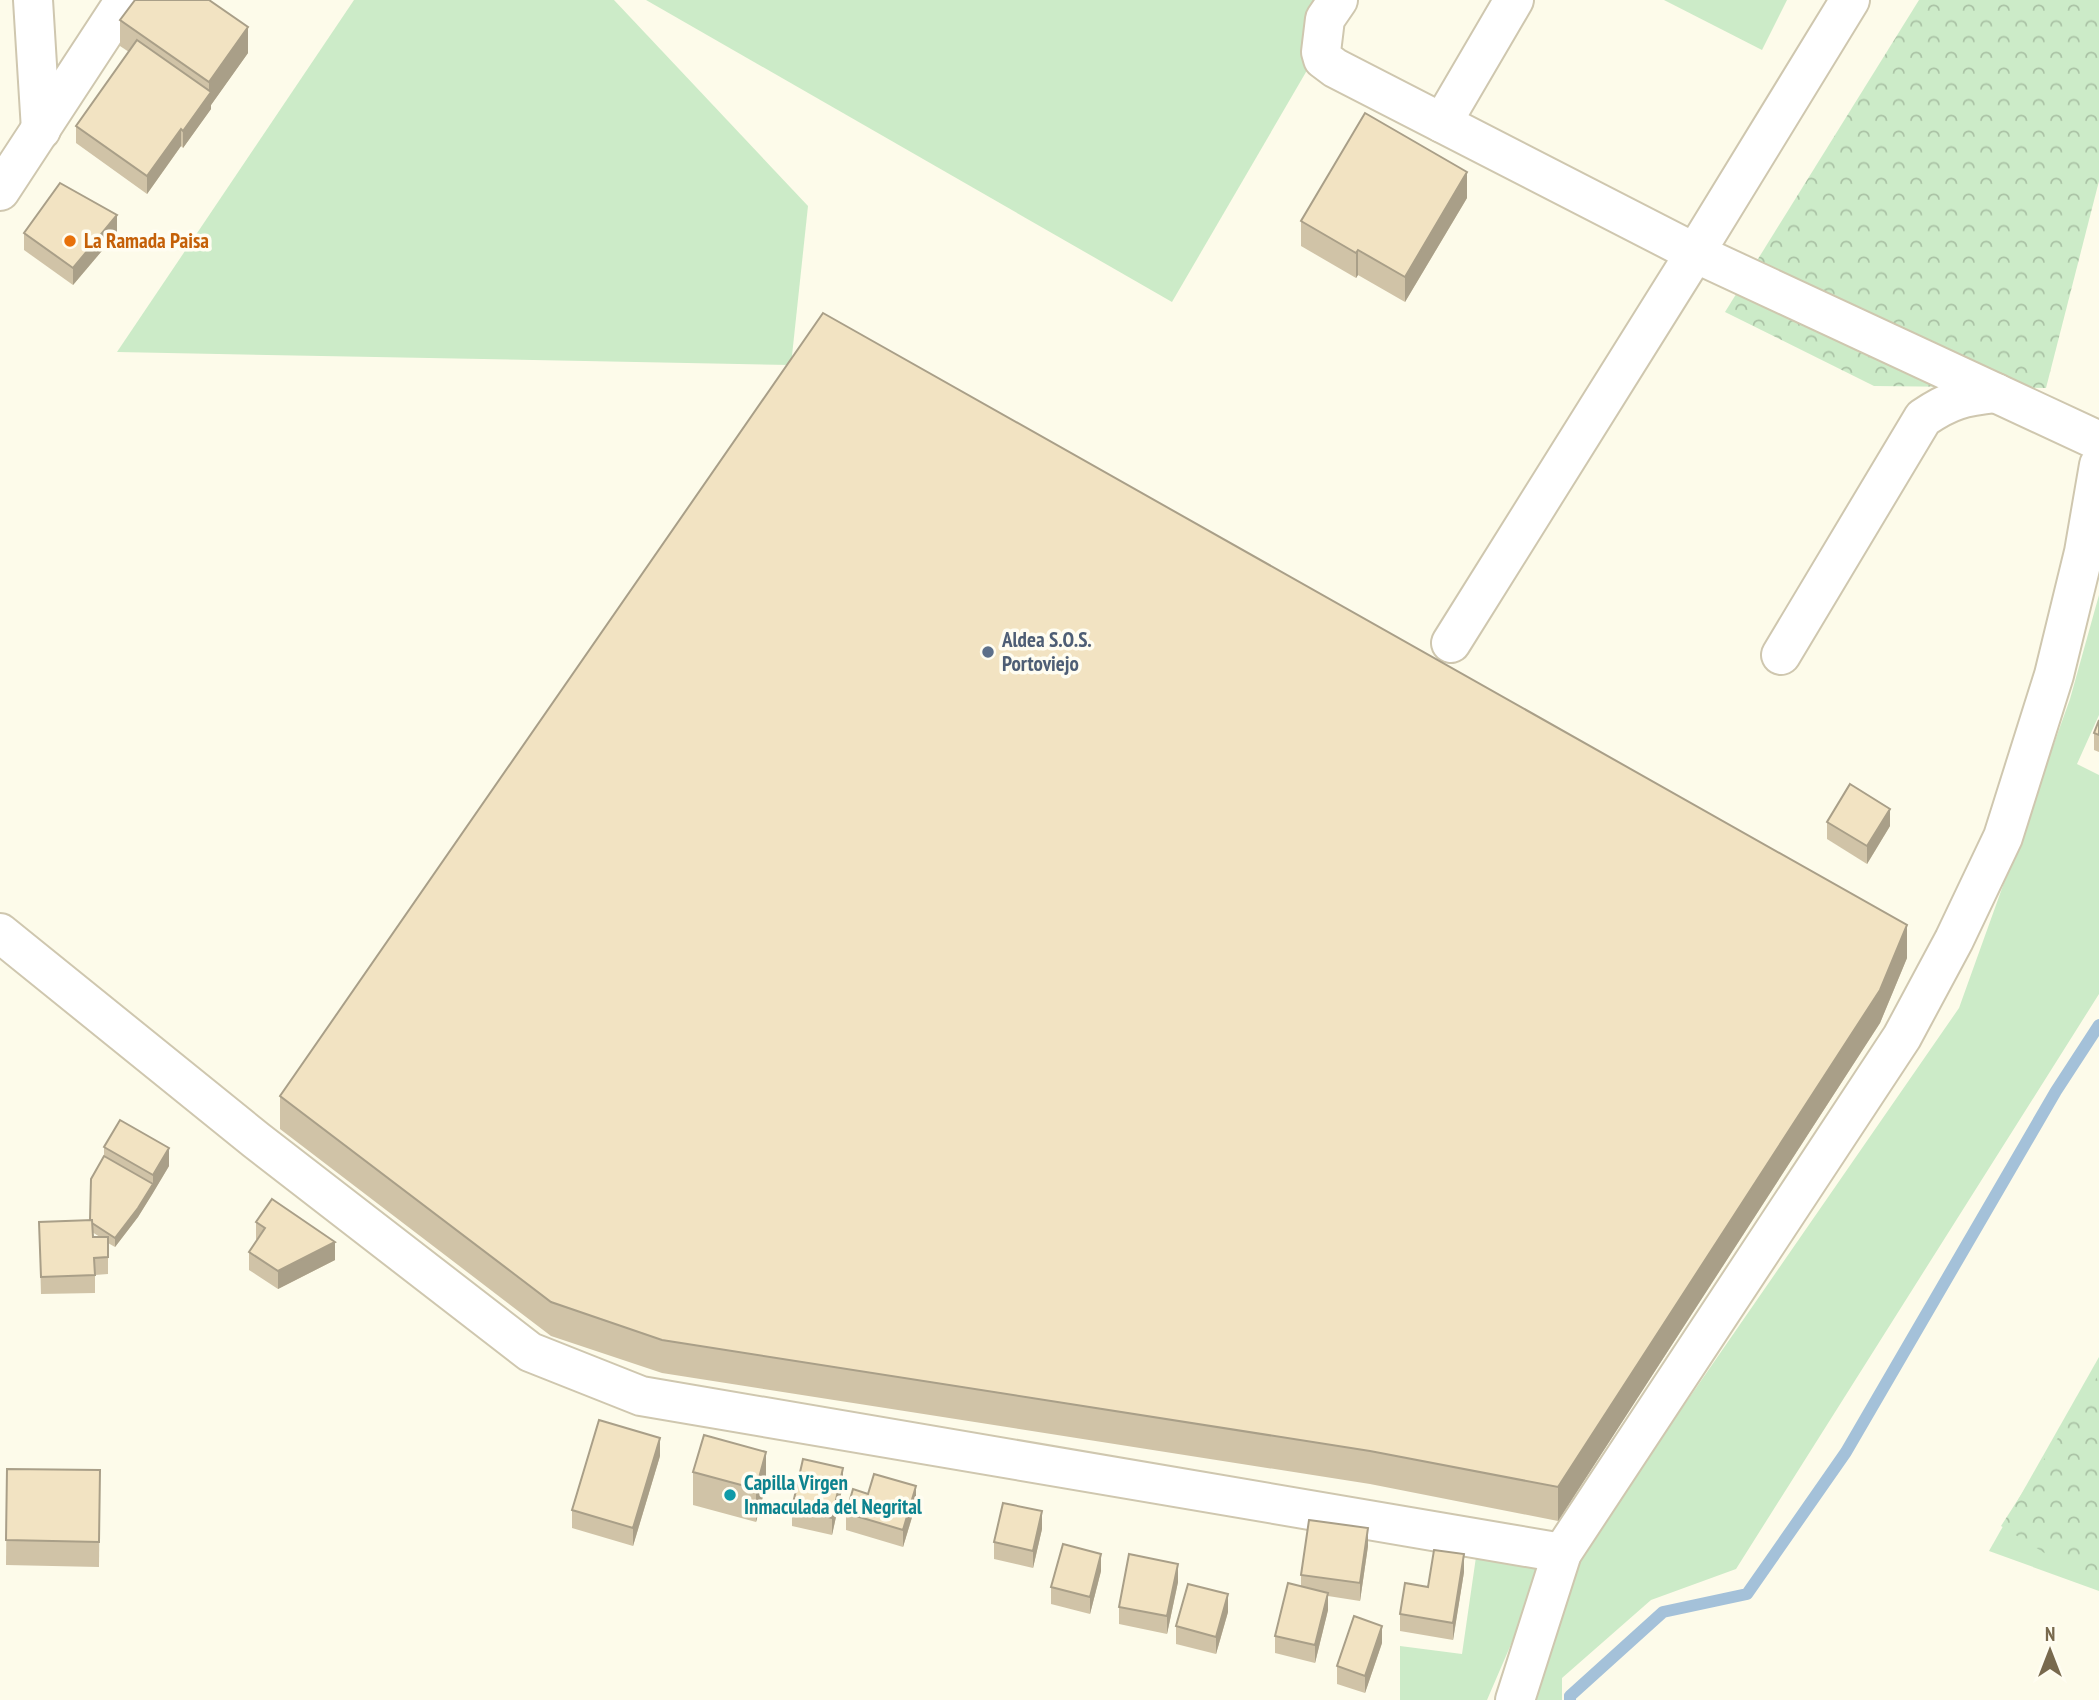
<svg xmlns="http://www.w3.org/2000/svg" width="2099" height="1700" font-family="'PT Sans Narrow',sans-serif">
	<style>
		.green { fill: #ccebc8 }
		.forest { fill: url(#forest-crowns) }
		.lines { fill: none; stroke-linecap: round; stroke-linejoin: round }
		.stream { stroke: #a4c1d9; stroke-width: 12 }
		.minor-casing { stroke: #cfc7af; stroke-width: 42 }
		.minor { stroke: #fff; stroke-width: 38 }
		.wall { fill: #d0c3a7; fill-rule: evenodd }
		.shaded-wall { fill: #a99f88 }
		.building { fill: #f2e3c2; stroke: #a99f88; stroke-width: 2 }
		.food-dot { fill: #e8710a; stroke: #fffdf1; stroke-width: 2.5 }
		.service-dot { fill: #5c6f8a; stroke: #fffdf1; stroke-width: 2.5 }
		.culture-dot { fill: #0f9aa8; stroke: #fffdf1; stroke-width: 2.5 }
		.labels { text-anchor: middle; stroke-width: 7; stroke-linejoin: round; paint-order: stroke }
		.food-label { font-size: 21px; font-weight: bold; fill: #c56008; stroke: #fffdf1; text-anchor: start }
		.service-label { font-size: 21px; font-weight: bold; fill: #4e5e75; stroke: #fffdf1; text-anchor: start }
		.culture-label { font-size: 21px; font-weight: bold; fill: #0d838f; stroke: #fffdf1; text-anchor: start }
	</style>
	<defs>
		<pattern id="forest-crowns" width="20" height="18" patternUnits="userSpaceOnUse" patternTransform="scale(1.75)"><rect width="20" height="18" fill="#ccebc8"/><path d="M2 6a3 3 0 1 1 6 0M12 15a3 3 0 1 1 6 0" fill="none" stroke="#aac2a5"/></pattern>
	</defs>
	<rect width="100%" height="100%" fill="#fdfbea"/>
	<g class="green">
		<path d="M354 0H614L808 206 791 365 117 352Z"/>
		<path d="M646 0H1348L1172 302Z"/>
		<path d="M1664 0H1787L1762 50Z"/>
		<path d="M2099 595V715L2077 764 2099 775V994L1736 1569 1651 1600 1562 1678V1700H1520L1579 1557 1959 1008 2070 699Z"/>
		<path d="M2099 1357V1591L1989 1551Z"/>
		<path d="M1476 1557 1546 1563 1487 1700H1400V1646L1462 1654Z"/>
	</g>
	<g class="forest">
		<path d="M1919 0H2099V181L2046 388 1874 386 1725 312Z"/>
		<path d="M2099 1374V1587L2001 1526Z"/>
	</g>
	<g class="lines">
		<path class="stream" d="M1570 1700V1696L1663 1612 1747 1594 1846 1452 2056 1091 2099 1025"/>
		<defs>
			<g id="minor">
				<path d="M33 0 41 130"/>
				<path d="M1338 0 1325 19 1321 52 1323 59 1335 68 1695 253 1451 643"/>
				<path d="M1850 0 1695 253 2099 441"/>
				<path d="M1442 123 1514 0"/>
				<path d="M0 191 125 0"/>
				<path d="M1781 655 1923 418C1951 399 1963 397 1996 393"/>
				<path d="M0 933 256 1140 530 1352 641 1396 1562 1553"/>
				<path d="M1515 1700 1562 1553 1902 1037 1954 940 2003 837 2054 675 2084 552 2099 465"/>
			</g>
		</defs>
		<use href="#minor" class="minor-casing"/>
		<use href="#minor" class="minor"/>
	</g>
	<g class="wall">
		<path d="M120 20 248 53 211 105V109L183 148 181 146 147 194 76 143V126L129 52 120 46Z"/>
		<path d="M1467 198 1405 302 1358 275 1356 278 1301 246V221Z"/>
		<path d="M24 233H117L73 285 24 250Z"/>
		<path d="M2099 720V752L2094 750V733Z"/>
		<path d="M1827 822 1890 826 1867 864 1827 839Z"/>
		<path d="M1907 958 1880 1023 1558 1521 1370 1484 662 1373 551 1336 280 1129V1096Z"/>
		<path d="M104 1147 169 1166 138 1217 115 1247 108 1243V1274L95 1275V1293L41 1294 39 1222 90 1220 104 1156ZM92 1232 100 1237H93Z"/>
		<path d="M256 1222 335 1260 278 1289 249 1270V1252L257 1240 256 1239Z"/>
		<path d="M660 1456 633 1546 572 1528V1510Z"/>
		<path d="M7 1469 100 1470 99 1567 6 1565Z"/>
		<path d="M693 1472 766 1485 756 1522 693 1505Z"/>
		<path d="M843 1485 832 1535 792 1526V1508Z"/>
		<path d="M868 1494 916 1504 903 1547 846 1530V1513Z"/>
		<path d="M1042 1529 1033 1568 994 1559V1542Z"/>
		<path d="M1368 1546 1360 1601 1328 1596V1610L1315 1663 1275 1653V1636L1301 1586V1575Z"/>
		<path d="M1101 1571 1090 1614 1051 1604V1587Z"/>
		<path d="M1464 1572 1453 1640 1400 1631V1614L1428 1587Z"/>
		<path d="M1178 1582 1167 1634 1119 1624V1607Z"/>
		<path d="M1228 1612 1216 1654 1176 1644V1626Z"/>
		<path d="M1382 1643 1365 1693 1337 1684V1666Z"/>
	</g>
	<g class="shaded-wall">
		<path d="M248 27V53L211 105V109L183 148V131L209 94V82Z"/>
		<path d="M181 129V146L147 194V176Z"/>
		<path d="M1467 172V198L1405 302V277Z"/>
		<path d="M117 215V233L73 285V268Z"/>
		<path d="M1358 250V275L1356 278V253Z"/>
		<path d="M1890 809V826L1867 864V846Z"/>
		<path d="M1907 925V958L1880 1023 1558 1521V1487Z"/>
		<path d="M169 1148V1166L153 1193V1175Z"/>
		<path d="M153 1184V1193L138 1217 115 1247V1238Z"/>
		<path d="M335 1242V1260L278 1289V1271Z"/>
		<path d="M660 1438V1456L633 1546V1528Z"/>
		<path d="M766 1452V1485L756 1522V1489Z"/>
		<path d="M843 1468V1485L832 1535V1518Z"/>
		<path d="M916 1486V1504L903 1547V1530Z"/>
		<path d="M1042 1511V1529L1033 1568V1551Z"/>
		<path d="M1368 1528V1546L1360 1601V1583Z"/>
		<path d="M1101 1554V1571L1090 1614V1597Z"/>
		<path d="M1464 1554V1572L1453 1640V1623Z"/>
		<path d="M1178 1564V1582L1167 1634V1616Z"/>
		<path d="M1328 1593V1610L1315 1663V1645Z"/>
		<path d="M1228 1594V1612L1216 1654V1637Z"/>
		<path d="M1382 1626V1643L1365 1693V1676Z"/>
	</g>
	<g class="building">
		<path d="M135 0H209L248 27 209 82 120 20Z"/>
		<path d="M137 40 211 92 183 131 181 129 147 176 76 126Z"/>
		<path d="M1365 113 1467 172 1405 277 1358 250 1356 253 1301 221Z"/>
		<path d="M60 183 117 215 73 268 24 233Z"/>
		<path d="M823 313 1907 925 1880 990 1558 1487 1370 1451 662 1340 551 1302 280 1096Z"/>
		<path d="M2099 720V735L2094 733Z"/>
		<path d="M1850 784 1890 809 1867 846 1827 822Z"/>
		<path d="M120 1120 169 1148 153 1175 104 1147Z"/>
		<path d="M104 1156 153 1184 138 1208 115 1238 92 1223V1220H90L91 1179Z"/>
		<path d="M272 1199 335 1242 278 1271 249 1252 265 1228 256 1222Z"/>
		<path d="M92 1220 93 1237H108V1257L94 1258 95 1275 41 1277 39 1222Z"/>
		<path d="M599 1420 660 1438 633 1528 572 1510Z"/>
		<path d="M704 1435 766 1452 756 1489 693 1472Z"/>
		<path d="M803 1459 843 1468 832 1518 792 1508Z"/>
		<path d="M7 1469 100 1470 99 1542 6 1540Z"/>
		<path d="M874 1474 916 1486 903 1530 846 1513 853 1489 868 1494Z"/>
		<path d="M1003 1503 1042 1511 1033 1551 994 1542Z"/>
		<path d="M1309 1520 1368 1528 1360 1583 1301 1575Z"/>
		<path d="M1063 1544 1101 1554 1090 1597 1051 1587Z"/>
		<path d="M1434 1550 1464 1554 1453 1623 1400 1614 1405 1583 1428 1587Z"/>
		<path d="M1129 1554 1178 1564 1167 1616 1119 1607Z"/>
		<path d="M1288 1583 1328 1593 1315 1645 1275 1636Z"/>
		<path d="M1188 1584 1228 1594 1216 1637 1176 1626Z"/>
		<path d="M1354 1616 1382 1626 1365 1676 1337 1666Z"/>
	</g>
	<circle class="food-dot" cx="70" cy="241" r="7"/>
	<circle class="service-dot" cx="988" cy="652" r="7"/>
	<circle class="culture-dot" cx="730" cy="1495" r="7"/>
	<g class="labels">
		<g class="food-label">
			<text x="84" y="248">La Ramada Paisa</text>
		</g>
		<g class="service-label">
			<text x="1002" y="647">Aldea S.O.S.<tspan x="1002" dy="24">Portoviejo</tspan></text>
		</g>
		<g class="culture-label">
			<text x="744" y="1490">Capilla Virgen<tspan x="744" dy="24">Inmaculada del Negrital</tspan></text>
		</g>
	</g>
	<g transform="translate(2050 1651)" stroke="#fffdf1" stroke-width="5" paint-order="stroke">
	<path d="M0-5L12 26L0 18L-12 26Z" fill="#78694d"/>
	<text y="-10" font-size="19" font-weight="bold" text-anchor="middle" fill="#78694d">N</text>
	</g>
</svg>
